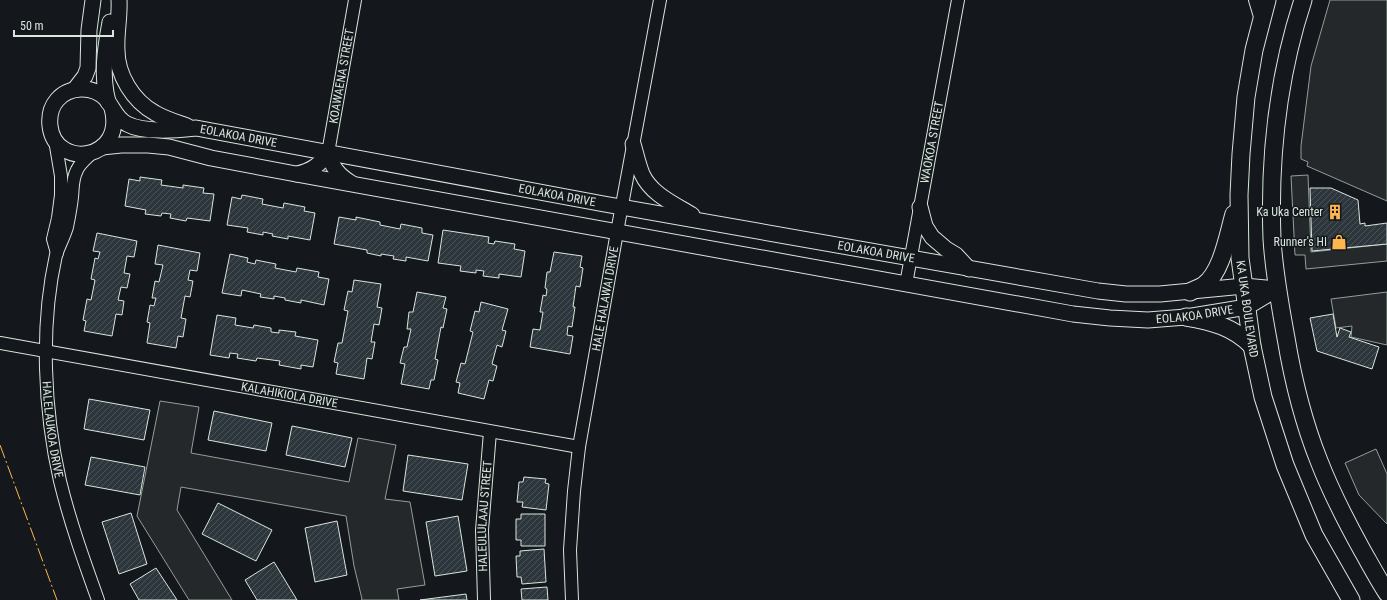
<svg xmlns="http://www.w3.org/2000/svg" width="1387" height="600" font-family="'Roboto Condensed',sans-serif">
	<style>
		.parking { fill: #24282b; stroke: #939e99 }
		.building { fill: url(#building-hatch); stroke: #d8e6dc }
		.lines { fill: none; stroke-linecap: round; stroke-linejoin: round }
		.minor-casing { stroke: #d8e6dc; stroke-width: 14 }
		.tertiary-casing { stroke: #d8e6dc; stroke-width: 17 }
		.secondary-casing { stroke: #d8e6dc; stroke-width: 19 }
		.minor { stroke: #14181c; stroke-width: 12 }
		.tertiary { stroke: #14181c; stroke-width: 15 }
		.secondary { stroke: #14181c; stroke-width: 17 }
		.power { stroke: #ffb74d; stroke-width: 1; stroke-dasharray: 14 3 2 3; stroke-linecap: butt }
		.labels { text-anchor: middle; stroke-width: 3; stroke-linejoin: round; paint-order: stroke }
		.street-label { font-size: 12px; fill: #d8e6dc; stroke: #14181c }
		.poi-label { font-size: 12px; fill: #d8e6dc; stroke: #14181c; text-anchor: end }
	</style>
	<defs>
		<pattern id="building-hatch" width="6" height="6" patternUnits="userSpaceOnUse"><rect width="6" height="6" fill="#2c363c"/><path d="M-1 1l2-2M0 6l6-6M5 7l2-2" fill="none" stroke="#4a5358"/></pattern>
	</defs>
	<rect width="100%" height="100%" fill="#14181c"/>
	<g class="parking">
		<path d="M1330 0H1387V201L1307 166 1308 162 1301 159V146L1311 66Z"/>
		<path d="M1308 175 1311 252 1387 244V261L1306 269 1305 255H1295L1291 176Z"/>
		<path d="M1387 292V345L1351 337 1352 326 1336 328 1331 299Z"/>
		<path d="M160 401 199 407 191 453 349 482 358 438 396 445 385 499 410 502 425 585 397 589 399 600H361L362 599 354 566 346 516 181 487 177 510 232 600H189L137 516Z"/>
		<path d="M1376 449 1387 474V524L1359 495 1345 463Z"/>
	</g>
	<g class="building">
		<path d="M140 177 162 180 161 185 183 188V185L204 188 203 193 214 194 210 221 187 218 186 221 170 218 171 214 162 213 161 216 145 214 146 210 125 206 129 179 140 181Z"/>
		<path d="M1310 188H1331L1358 200 1360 224 1365 223V226L1387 223V244L1312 251Z"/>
		<path d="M242 195 263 199 262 204 283 208 284 203 305 207 304 211 315 213 310 240 288 236V239L272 236 273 234 263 232V235L247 232 248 228 227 225 232 197 241 199Z"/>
		<path d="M339 217 356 220V217L380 222V225L400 229 401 224 422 228V233L433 235 428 261 406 257V261L393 259 394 256 381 254V256L367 253V250L334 244Z"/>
		<path d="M443 230 489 237 488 243 494 244 495 241 515 244 514 249 525 251 521 277 499 274V278L483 276 484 271 476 270V273L460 271 461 266 438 263Z"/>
		<path d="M97 233 137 241 134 257 127 256 124 273 130 274 127 288 121 287 118 300 124 301 122 315 116 314 112 336 84 331 86 321 83 320 87 299 91 300 95 280 91 279 95 258 98 259 100 252 93 251Z"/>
		<path d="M158 245 200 253 197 271 190 270 188 280 193 281 190 297 185 296 181 318 186 319 183 337 178 336 176 348 147 343 150 323 147 322 150 305 154 306 156 298H152L155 281 159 282 163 265 155 264Z"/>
		<path d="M554 252 582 256 580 267 583 268 580 287 576 286 573 307H575L572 327 568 326 567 335 573 336 570 354 530 347 533 329 540 330 543 312H540L543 295 546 296 547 289 545 288 547 272H550Z"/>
		<path d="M230 254 248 258 247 262 255 264 256 260 276 264 275 268 296 272 297 268 319 272 318 277 329 279 324 305 301 300V303L285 300V298L274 296V299L260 297 261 294 242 290 241 296 222 293Z"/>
		<path d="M354 280 381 284 377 307 382 308 379 325 374 324 371 342H375L372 359 367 358 364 379 336 374 338 363 334 362 338 343H342L348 311 344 310 348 291 352 292Z"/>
		<path d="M417 292 446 297 443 308 447 309 443 328 441 327 435 359 438 360 434 380H431L429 389 401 384 405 364 400 363 404 347H407L411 329H407L409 312H413Z"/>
		<path d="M481 302 508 309 502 330 506 331 502 347 497 345 492 364 497 366 493 381 489 380 484 399 458 393 460 383 456 382 461 363 465 364 473 332 470 331 475 311 479 312Z"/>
		<path d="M1333 314 1337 337 1340 328 1351 332 1349 337 1379 347 1372 369 1317 351 1310 318Z"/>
		<path d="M217 315 236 318 235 325 253 328 254 325 271 328V332L279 333V330L296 332 295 336 318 340 313 367 301 365V369L279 365 280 361 257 358 256 361 237 358 238 354 230 353 229 358 210 355Z"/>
		<path d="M89 399 150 410 144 440 84 429Z"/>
		<path d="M214 411 272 423 266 451 208 440Z"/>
		<path d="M292 426 352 438 345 467 286 455Z"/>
		<path d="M408 455 468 464 462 500 403 491Z"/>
		<path d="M91 457 145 467 140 495 85 485Z"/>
		<path d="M524 477 546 479 545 483 549 484 546 510 522 507 523 502H517L519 482H523Z"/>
		<path d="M218 503 272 530 256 561 202 534Z"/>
		<path d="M131 513 147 564 119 574 102 522Z"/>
		<path d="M521 514H545V546H521V540H516V519H521Z"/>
		<path d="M458 516 467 571 435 576 426 522Z"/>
		<path d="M337 521 347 575 315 582 305 528Z"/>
		<path d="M544 549 546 582 522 584 521 577H517L516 556H520V551Z"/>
		<path d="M274 562 297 600H257L245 580Z"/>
		<path d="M156 568 177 600H139L130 584Z"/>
		<path d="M547 587 548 600H522L521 589Z"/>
		<path d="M466 594 467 600H420Z"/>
	</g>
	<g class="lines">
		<defs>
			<g id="minor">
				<path d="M1255 0 1261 20"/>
				<path d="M55 140 61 176V195L58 218 53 239 57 253"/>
				<path id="s1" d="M93 152C87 158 80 163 77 170 72 179 73 188 72 197 71 207 69 217 67 227 64 237 59 246 56 255 40 326 44 411 60 481 70 522 84 561 98 600"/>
				<path id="s2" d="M328 153 355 0"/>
				<path id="s3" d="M906 284 958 0"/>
				<path id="s4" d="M0 343 579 447"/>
				<path id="s5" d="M484 600 482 530 490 432"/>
				<path id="s6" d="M572 600 570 550 574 491 579 447 617 232 660 0"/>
			</g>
			<g id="tertiary">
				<path d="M119 0C120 17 116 33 117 50 117 75 133 101 155 113 165 119 176 122 187 126"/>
				<path d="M75 89 85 76 88 68 89 30 93 0"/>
				<path d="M108 102C101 75 105 49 110 22"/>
				<path id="s7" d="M112 108C126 161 55 170 50 126 49 117 51 107 57 100 69 86 93 85 106 99 113 107 116 119 127 124 144 133 176 130 196 128L604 204 1098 291 1126 294H1160L1244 286 1277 289"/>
				<path d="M633 144C636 154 638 164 642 174 651 194 674 204 692 215"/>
				<path id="s8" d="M102 147 121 145H148L169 147 211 158 296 174 1073 314 1110 318 1148 320 1186 317 1247 307 1277 289"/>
				<path d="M328 153C332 167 338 175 351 183"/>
				<path d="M297 174C311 171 320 165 328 153"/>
				<path d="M920 207 925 226 932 237 946 249 956 255 969 269"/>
			</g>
			<g id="secondary">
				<path id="s9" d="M1267 0 1254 50 1246 97 1241 154 1239 195 1240 258 1252 346 1263 397 1285 465 1314 535 1351 600"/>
				<path d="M1303 0C1278 76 1269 159 1272 239 1274 273 1280 305 1286 338 1293 380 1303 421 1319 461 1331 492 1346 521 1362 550 1370 564 1378 579 1387 593"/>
				<path d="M1190 292C1195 289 1200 288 1204 285 1222 272 1228 234 1234 214"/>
				<path d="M1186 317C1211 321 1234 327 1252 346"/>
			</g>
		</defs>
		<use href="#minor" class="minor-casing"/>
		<use href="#tertiary" class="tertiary-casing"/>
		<use href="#secondary" class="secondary-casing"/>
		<use href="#minor" class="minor"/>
		<use href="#tertiary" class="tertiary"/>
		<use href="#secondary" class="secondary"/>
		<path class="power" d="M0 445 57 600"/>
	</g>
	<defs>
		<symbol id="building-bare" viewBox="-9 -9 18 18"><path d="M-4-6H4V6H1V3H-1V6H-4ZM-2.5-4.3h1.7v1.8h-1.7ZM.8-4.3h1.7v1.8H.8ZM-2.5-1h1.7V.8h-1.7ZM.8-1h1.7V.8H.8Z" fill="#ffb74d" stroke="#14181c" stroke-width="2.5" paint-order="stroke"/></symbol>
		<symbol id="shop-bare" viewBox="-9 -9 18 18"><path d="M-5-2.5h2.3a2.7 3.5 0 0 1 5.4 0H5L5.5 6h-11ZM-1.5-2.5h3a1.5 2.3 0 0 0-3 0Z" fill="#ffb74d" stroke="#14181c" stroke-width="2.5" paint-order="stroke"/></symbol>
	</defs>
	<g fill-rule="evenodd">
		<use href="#building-bare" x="1324" y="201" width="22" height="22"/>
		<use href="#shop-bare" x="1328" y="231" width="22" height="22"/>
	</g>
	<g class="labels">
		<g class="street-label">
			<text dy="4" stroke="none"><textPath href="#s2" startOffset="78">KOAWAENA STREET</textPath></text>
			<text dy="4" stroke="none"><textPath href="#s7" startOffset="340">EOLAKOA DRIVE</textPath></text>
			<text dy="4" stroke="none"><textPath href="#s3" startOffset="144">WAOKOA STREET</textPath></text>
			<text dy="4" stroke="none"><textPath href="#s7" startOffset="664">EOLAKOA DRIVE</textPath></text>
			<text dy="4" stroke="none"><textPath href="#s7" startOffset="988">EOLAKOA DRIVE</textPath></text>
			<text dy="4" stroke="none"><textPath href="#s6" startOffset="304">HALE HALAWAI DRIVE</textPath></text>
			<text dy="4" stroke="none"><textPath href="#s9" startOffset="312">KA UKA BOULEVARD</textPath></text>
			<text dy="4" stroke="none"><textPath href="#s8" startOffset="1109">EOLAKOA DRIVE</textPath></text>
			<text dy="4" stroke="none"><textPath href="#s4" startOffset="294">KALAHIKIOLA DRIVE</textPath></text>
			<text dy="4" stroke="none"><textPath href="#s1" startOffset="288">HALELAUKOA DRIVE</textPath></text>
			<text dy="4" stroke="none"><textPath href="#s5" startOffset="84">HALEULULAAU STREET</textPath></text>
		</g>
		<g class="poi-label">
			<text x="1323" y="216">Ka Uka Center</text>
			<text x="1327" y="246">Runner's HI</text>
		</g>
	</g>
	<path d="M14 30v6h99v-6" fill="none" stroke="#d8e6dc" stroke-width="2"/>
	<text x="20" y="30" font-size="12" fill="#d8e6dc" stroke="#14181c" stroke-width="3" paint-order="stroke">50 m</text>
</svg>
